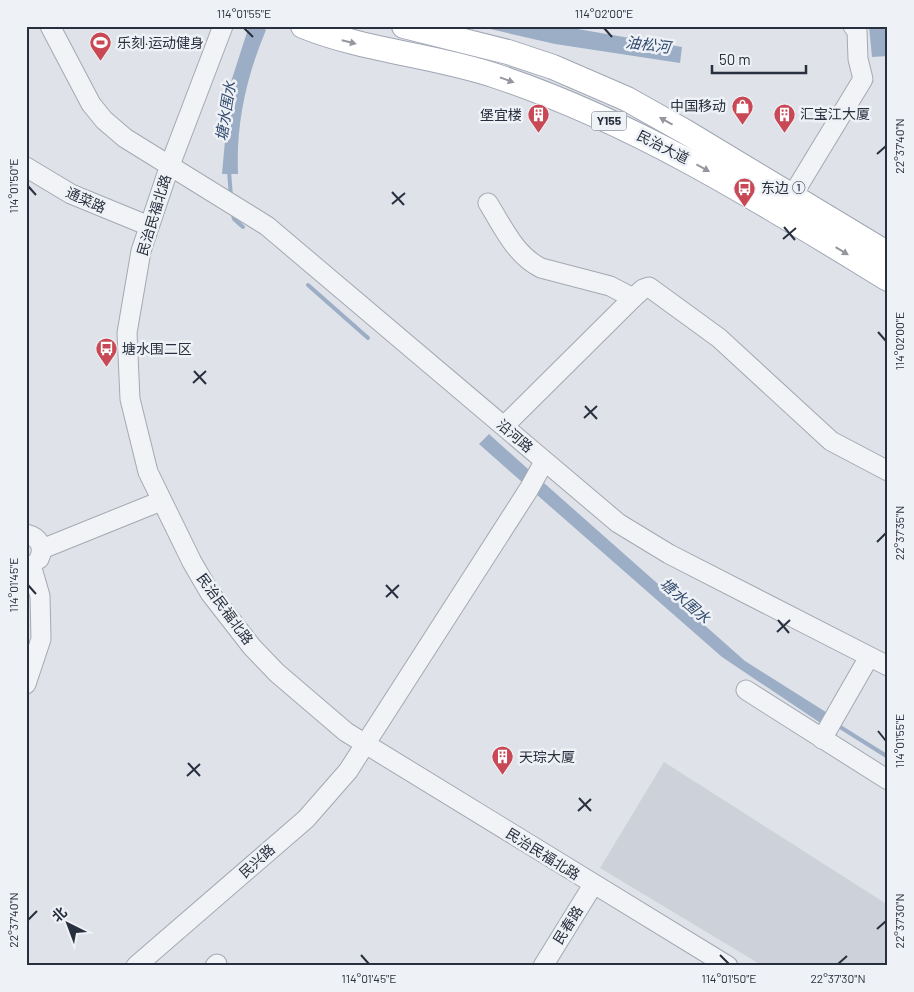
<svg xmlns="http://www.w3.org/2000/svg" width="914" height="992" font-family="Barlow,'Noto Sans SC',sans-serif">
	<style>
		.built { fill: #cdd1d9 }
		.water { fill: #9baec6 }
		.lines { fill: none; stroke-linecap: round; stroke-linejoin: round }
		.stream { stroke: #9baec6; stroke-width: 4 }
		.minor-casing { stroke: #a4a9b2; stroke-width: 21 }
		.major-casing { stroke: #9fa6b3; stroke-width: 26 }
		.minor { stroke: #f1f3f6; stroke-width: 19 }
		.major { stroke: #fff; stroke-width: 24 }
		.oneway { fill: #94979e }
		.ticks { fill: none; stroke: #282f3e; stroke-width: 2 }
		.labels { text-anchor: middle; stroke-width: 5; stroke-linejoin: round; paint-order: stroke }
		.shield { fill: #eef1f5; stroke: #636975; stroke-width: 1 }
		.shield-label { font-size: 12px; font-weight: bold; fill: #282f3e }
		.poi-label { font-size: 14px; fill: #282f3e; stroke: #eef1f5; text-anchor: start }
		.street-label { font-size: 14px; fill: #282f3e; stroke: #eef1f5 }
		.water-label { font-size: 15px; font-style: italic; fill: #344c70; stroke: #eef1f5 }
		.neatline { fill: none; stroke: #282f3e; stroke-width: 2 }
		.ticks-label { font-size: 12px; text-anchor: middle; fill: #282f3e }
	</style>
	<rect width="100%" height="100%" fill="#dfe2e8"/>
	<path class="built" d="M664 762 888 905V966H763L600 868Z"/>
	<g class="water">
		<path d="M249 26H260L266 30C246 77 236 124 238 174H222L230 85Z"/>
		<path d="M477 26H560L682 47 680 63 555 44Z"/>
		<path d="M869 26 888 30V56L872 57Z"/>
		<path d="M489 434 529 470 522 482 479 444Z"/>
		<path d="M544 483 745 661 829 714 822 724 722 657 536 494Z"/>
	</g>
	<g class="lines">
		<g class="stream">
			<path d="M229 171 231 197"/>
			<path d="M232 211 234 219 243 227"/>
			<path d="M308 285 368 338"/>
			<path d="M837 725 888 757"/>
		</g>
		<defs>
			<g id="minor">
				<path d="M50 26 91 104 104 120 125 138 267 226 618 523 669 554 888 666"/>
				<path d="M223 26 170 165 141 251 127 333 130 399 148 472 192 562 210 593 252 647 277 673 346 732 728 966"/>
				<path d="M26 167 71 194 149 226"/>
				<path d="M792 196 863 79 858 59 857 31 853 26"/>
				<path d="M488 203C503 227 515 255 541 268L610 286 633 298"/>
				<path d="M504 426 633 298 643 289 649 287 719 338 831 441 888 471"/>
				<path d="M26 534C39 537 45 547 39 559"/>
				<path d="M42 549 161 501"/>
				<path d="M26 684 41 639 40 596 31 565"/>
				<path d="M746 690 888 780"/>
				<path d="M822 739 869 657"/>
				<path d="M136 966 306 819 348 771 529 489 544 462"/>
				<path d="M215 966 217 964"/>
				<path d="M543 966 593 885"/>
			</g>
			<g id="major">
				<path d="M303 26C365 51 433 55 496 76 637 123 762 202 888 279"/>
				<path d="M404 26 508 52 553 67 627 99 684 131 888 254"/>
			</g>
		</defs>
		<use href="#minor" class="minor-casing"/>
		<use href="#major" class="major-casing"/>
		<use href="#minor" class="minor"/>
		<use href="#major" class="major"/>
	</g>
	<defs><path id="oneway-solid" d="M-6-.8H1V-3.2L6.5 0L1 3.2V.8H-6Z" transform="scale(1.25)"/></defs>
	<g class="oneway">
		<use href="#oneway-solid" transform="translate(349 42) rotate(14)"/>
		<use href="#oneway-solid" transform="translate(507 80) rotate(20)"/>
		<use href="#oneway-solid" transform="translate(666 121) rotate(-151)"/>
		<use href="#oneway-solid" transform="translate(703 168) rotate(29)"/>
		<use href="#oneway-solid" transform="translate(842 251) rotate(31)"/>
	</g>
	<path class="ticks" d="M244 28 253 37M604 28 612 37M877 154 886 146M28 186 36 195M392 192 404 205M392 204 405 193M784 227 795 240M783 239 796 228M878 332 886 341M194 371 206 384M193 383 206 371M585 406 597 419M584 418 597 406M877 542 886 533M28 585 36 594M386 585 398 598M386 597 399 585M778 620 789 633M777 632 790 620M878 731 886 741M188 763 200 776M187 776 200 764M579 798 591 811M578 811 591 799M28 920 37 911M877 929 886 921M361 955 369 964M720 955 729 964M838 964 847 956"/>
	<defs>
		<symbol id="stadium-pin" viewBox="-11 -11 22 30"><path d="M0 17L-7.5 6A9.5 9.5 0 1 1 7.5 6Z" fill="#c84855" stroke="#eef1f5"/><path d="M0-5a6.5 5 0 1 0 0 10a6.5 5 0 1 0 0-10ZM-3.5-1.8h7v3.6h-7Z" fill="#fff"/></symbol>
		<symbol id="shop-pin" viewBox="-11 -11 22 30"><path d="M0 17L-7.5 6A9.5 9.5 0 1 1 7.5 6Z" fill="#c84855" stroke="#eef1f5"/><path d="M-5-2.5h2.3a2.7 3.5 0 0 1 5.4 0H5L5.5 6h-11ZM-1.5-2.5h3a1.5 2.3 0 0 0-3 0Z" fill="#fff"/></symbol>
		<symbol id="building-pin" viewBox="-11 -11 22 30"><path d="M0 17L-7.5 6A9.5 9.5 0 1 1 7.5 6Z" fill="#c84855" stroke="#eef1f5"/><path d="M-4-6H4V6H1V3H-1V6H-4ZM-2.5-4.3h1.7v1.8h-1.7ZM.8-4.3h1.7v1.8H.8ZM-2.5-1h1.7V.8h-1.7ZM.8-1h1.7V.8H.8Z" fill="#fff"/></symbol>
		<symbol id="bus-pin" viewBox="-11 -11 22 30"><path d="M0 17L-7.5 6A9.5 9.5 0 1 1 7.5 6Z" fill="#c84855" stroke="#eef1f5"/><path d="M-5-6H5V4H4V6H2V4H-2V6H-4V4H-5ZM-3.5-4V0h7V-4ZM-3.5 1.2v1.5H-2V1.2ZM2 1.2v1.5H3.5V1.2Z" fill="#fff"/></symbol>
	</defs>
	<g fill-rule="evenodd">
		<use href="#stadium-pin" x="88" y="30" width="25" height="34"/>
		<use href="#shop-pin" x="730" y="94" width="25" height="34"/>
		<use href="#building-pin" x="772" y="102" width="25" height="34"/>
		<use href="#building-pin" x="526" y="102" width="25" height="34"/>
		<use href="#bus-pin" x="732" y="176" width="25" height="34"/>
		<use href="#bus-pin" x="94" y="336" width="25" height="34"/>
		<use href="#building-pin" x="490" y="744" width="25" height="34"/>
	</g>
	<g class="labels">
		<rect class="shield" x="591.5" y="111.5" width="35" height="19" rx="4"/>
		<g class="shield-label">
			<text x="609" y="125">Y155</text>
		</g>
		<g class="poi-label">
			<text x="117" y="48">乐刻·运动健身</text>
			<text x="726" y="111" text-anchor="end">中国移动</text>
			<text x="800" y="119">汇宝江大厦</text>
			<text x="522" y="120" text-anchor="end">堡宜楼</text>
			<text x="761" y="193">东边 ①</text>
			<text x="122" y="354">塘水围二区</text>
			<text x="519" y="762">天琮大厦</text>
		</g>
		<g class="street-label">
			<text transform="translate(663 147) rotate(27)" y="5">民治大道</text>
			<text transform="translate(86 200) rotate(24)" y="5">通菜路</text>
			<text transform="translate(154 215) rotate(-73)" y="5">民治民福北路</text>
			<text transform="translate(515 436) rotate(41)" y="5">沿河路</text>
			<text transform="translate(225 609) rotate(54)" y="5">民治民福北路</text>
			<text transform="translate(543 854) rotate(32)" y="5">民治民福北路</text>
			<text transform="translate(257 861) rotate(-42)" y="5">民兴路</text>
			<text transform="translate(568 925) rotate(-58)" y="5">民春路</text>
		</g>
		<g class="water-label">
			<text transform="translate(648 45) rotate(7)" y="5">油松河</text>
			<text transform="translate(226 111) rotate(-81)" y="5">塘水围水</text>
			<text transform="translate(685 601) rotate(41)" y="5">塘水围水</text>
		</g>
	</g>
	<rect width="914" height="992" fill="none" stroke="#eef1f5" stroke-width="55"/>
	<g transform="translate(68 924) rotate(318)" stroke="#eef1f5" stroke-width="4" paint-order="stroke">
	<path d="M0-4L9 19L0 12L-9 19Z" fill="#282f3e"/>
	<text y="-8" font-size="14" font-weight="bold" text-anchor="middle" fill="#282f3e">北</text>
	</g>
	<path d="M712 65v8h94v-8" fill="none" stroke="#282f3e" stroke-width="2.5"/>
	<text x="719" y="65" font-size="15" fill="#282f3e" stroke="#eef1f5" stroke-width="4" paint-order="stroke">50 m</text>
	<rect x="28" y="28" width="858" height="936" class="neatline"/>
	<g class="ticks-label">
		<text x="244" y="18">114°01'55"E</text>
		<text x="604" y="18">114°02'00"E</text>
		<text transform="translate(900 146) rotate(-90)" y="4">22°37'40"N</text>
		<text transform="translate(14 186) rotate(-90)" y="4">114°01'50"E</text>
		<text transform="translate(900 341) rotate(-90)" y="4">114°02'00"E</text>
		<text transform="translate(900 533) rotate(-90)" y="4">22°37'35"N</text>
		<text transform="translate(14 585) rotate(-90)" y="4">114°01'45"E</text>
		<text transform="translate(900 741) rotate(-90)" y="4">114°01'55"E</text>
		<text transform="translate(14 920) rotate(-90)" y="4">22°37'40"N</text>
		<text transform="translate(900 921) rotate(-90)" y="4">22°37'30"N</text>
		<text x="369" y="983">114°01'45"E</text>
		<text x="729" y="983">114°01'50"E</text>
		<text x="838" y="983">22°37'30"N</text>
	</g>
</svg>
